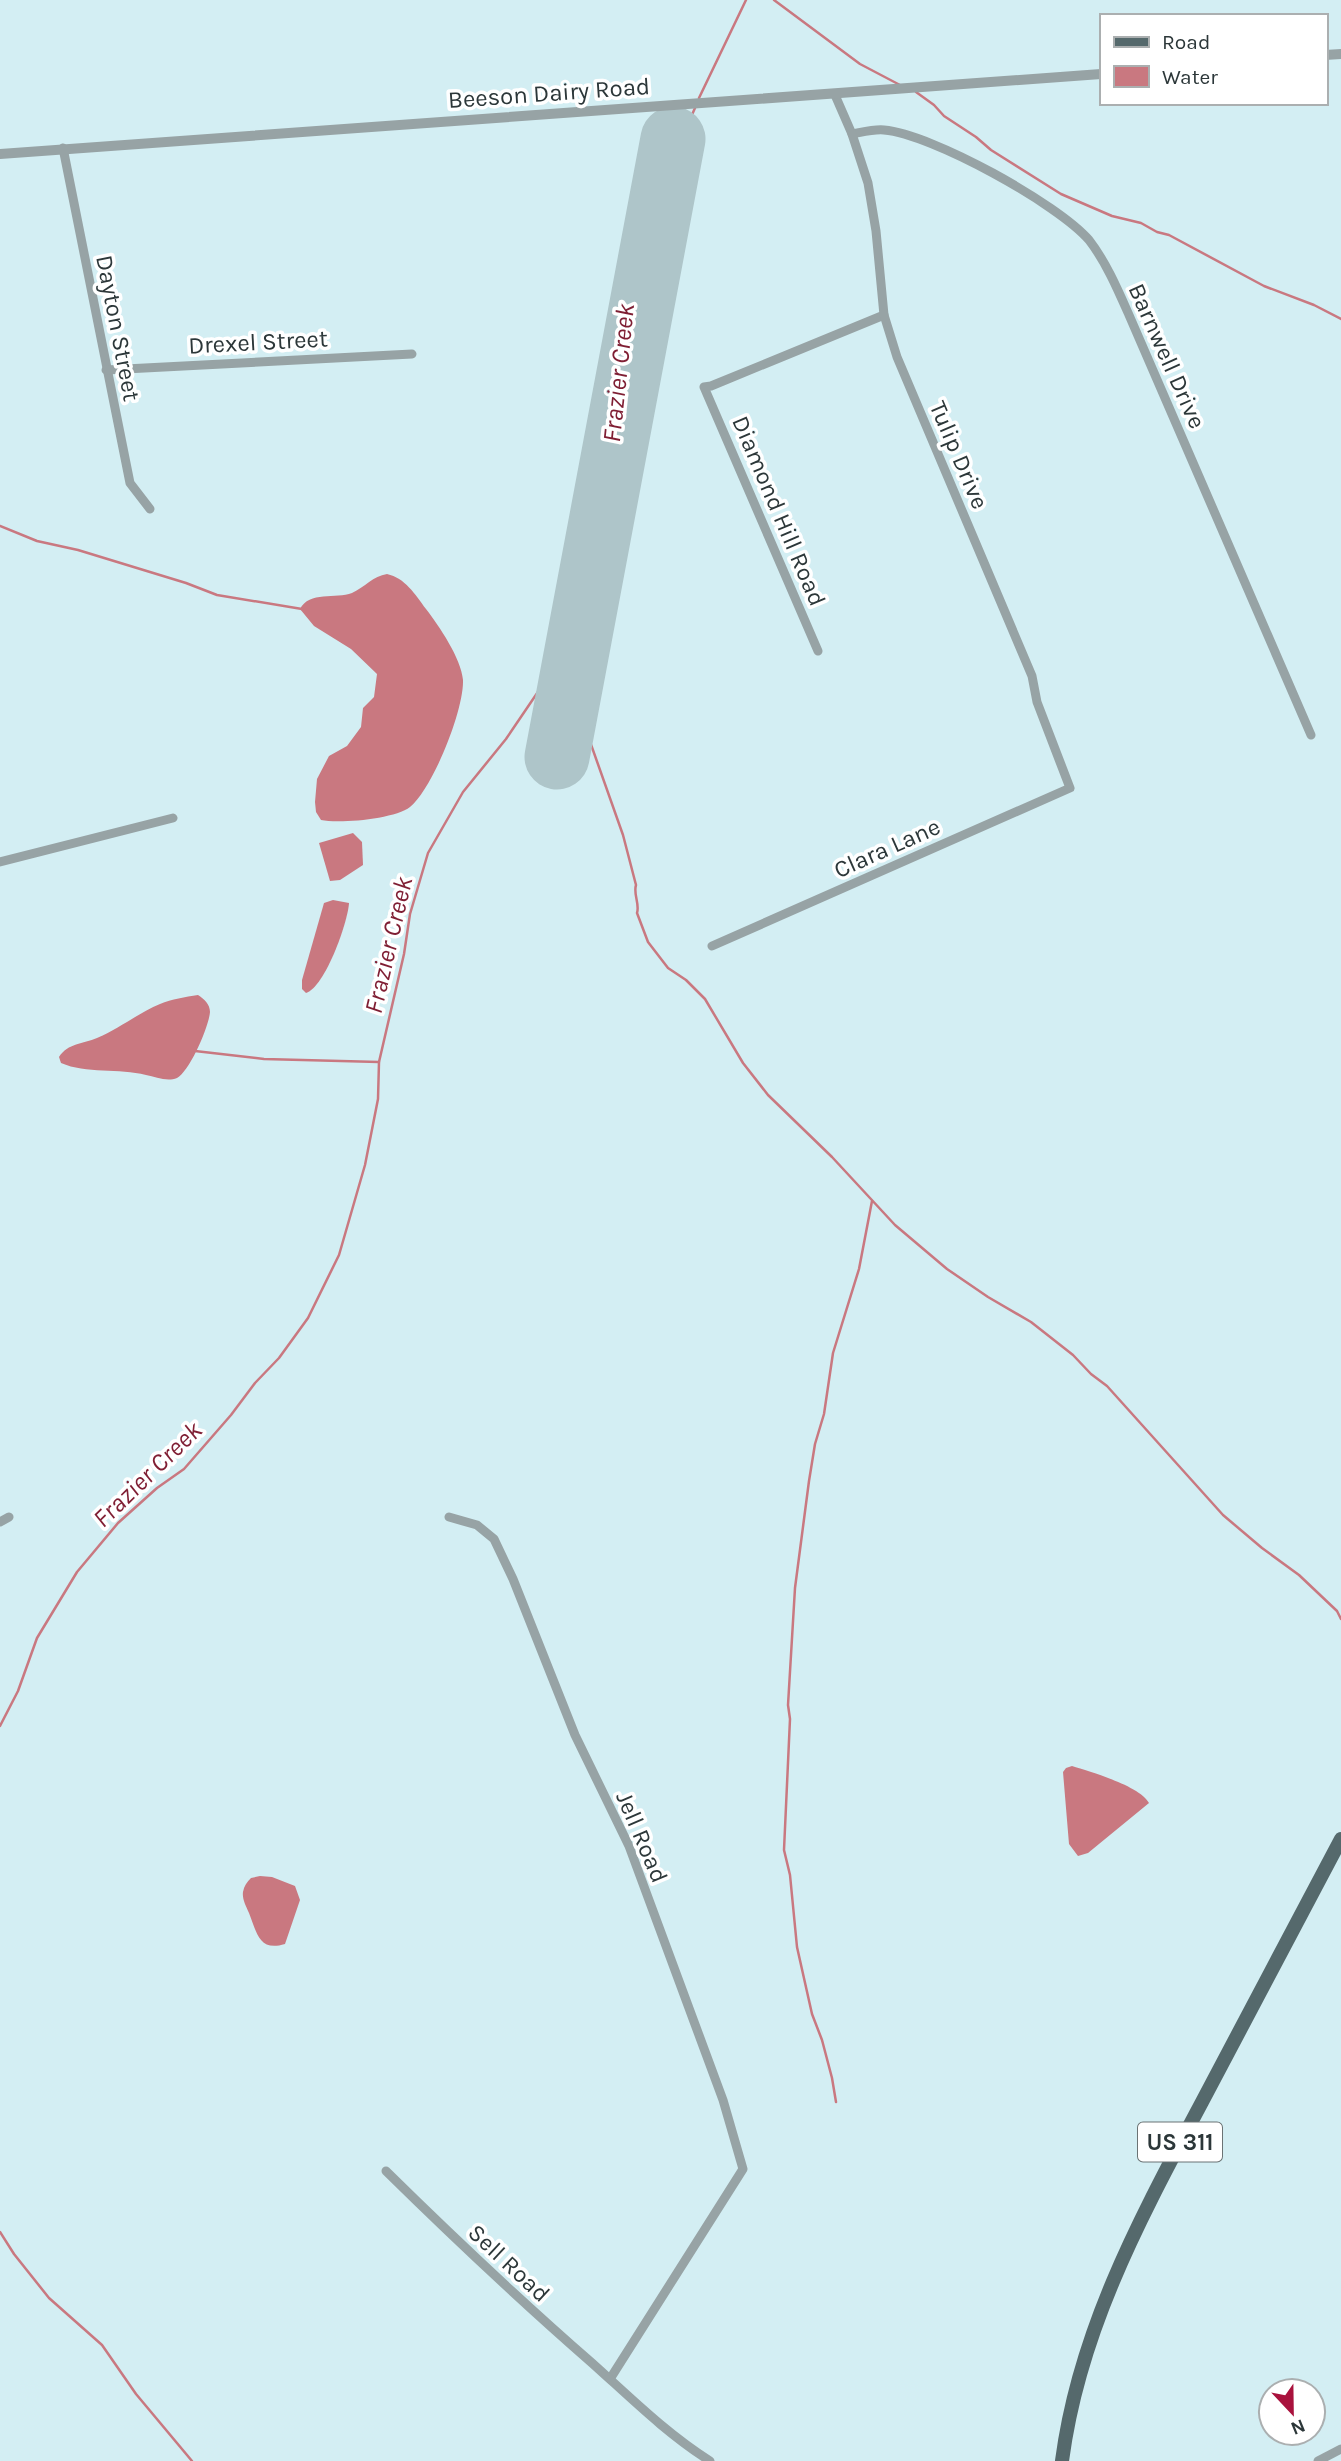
<svg xmlns="http://www.w3.org/2000/svg" width="1341" height="2461" font-family="Karla,sans-serif">
	<style>
		.water { fill: #c97880 }
		.lines { fill: none; stroke-linecap: round; stroke-linejoin: round }
		.stream { stroke: #c97880; stroke-width: 2.5 }
		.runway { stroke: #aec5c9; stroke-width: 65 }
		.minor { stroke: #97a3a5; stroke-width: 9 }
		.tertiary { stroke: #97a3a5; stroke-width: 10 }
		.primary { stroke: #55696c; stroke-width: 14 }
		.labels { text-anchor: middle; stroke-width: 7; stroke-linejoin: round; paint-order: stroke }
		.shield { fill: #fff; stroke: #6b7374; stroke-width: 2 }
		.shield-label { font-size: 23px; font-weight: bold; fill: #2c3739 }
		.street-label { font-size: 24px; fill: #2c3739; stroke: #fff }
		.water-label { font-size: 26px; font-style: italic; fill: #7f1e33; stroke: #fff }
	</style>
	<rect width="100%" height="100%" fill="#d3eef3"/>
	<g class="water">
		<path d="M387 574C405 578 415 594 426 609 439 626 461 658 463 680 464 710 433 788 410 807 395 819 339 824 321 820L316 812 315 802 317 779 329 756 347 746 361 727 363 708 374 697 377 674 351 649 314 626 300 609C309 591 336 599 352 593 365 587 373 576 387 574Z"/>
		<path d="M353 833 362 842 363 865 340 880 330 881 319 843Z"/>
		<path d="M333 900 349 903C348 922 325 987 306 993L302 989V980L324 903Z"/>
		<path d="M198 995C204 999 210 1004 210 1012 209 1026 190 1071 177 1078 167 1082 156 1077 146 1075 119 1068 86 1074 61 1063L59 1057C68 1043 83 1044 97 1038 119 1029 138 1013 160 1004 172 999 185 997 198 995Z"/>
		<path d="M1072 1766C1091 1772 1140 1786 1149 1803L1088 1853 1078 1856 1069 1844 1063 1772 1066 1768Z"/>
		<path d="M260 1876 272 1877 295 1886 300 1900 285 1944C259 1952 257 1933 249 1913 246 1906 242 1899 243 1892 244 1886 247 1882 251 1878Z"/>
	</g>
	<g class="lines">
		<g class="stream">
			<path d="M774 0 860 64 900 85"/>
			<path d="M916 92 934 105 944 116 976 137 991 150 1061 194 1112 216 1141 223 1157 232 1169 235 1264 286 1314 305 1341 319"/>
			<path d="M699 98 746 0"/>
			<path d="M0 526 37 541 78 550 186 583 217 595 302 609"/>
			<path d="M563 655 571 677 576 702 623 835 636 885C633 894 640 904 637 913L648 942 668 968 686 980 705 999 743 1063 768 1095 832 1157 895 1225 947 1269 988 1297 1031 1322 1073 1355 1091 1374 1107 1386 1223 1515 1262 1548 1299 1575 1337 1611 1341 1619"/>
			<path d="M195 1051 264 1059 379 1062"/>
			<path d="M0 1726 18 1691 37 1638 77 1572 118 1523 157 1488 184 1469 231 1415 255 1383 279 1358 308 1318 339 1255 365 1165 378 1099 379 1062 404 954 410 914 428 853 463 792 506 739 563 655 576 633 593 586 603 540 623 477 639 393 641 320 655 189 679 144 695 108"/>
			<path d="M836 2102 832 2078 822 2040 812 2014 797 1947 790 1875 784 1850 790 1719 788 1705 795 1588 809 1481 815 1444 824 1414 833 1353 859 1269 872 1201"/>
			<path d="M0 2232 14 2254 49 2298 102 2345 136 2394 192 2461"/>
		</g>
		<path class="runway" d="M557 757 673 139"/>
		<g class="minor">
			<path d="M852 134C863 132 874 129 884 130 932 134 1058 204 1089 240 1106 262 1118 290 1129 315L1311 735"/>
			<path d="M63 148 130 483 150 509"/>
			<path d="M106 370 412 354"/>
			<path d="M818 651 704 387 711 386 884 315"/>
			<path d="M0 862 173 818"/>
			<path d="M712 946 1070 788 1037 702 1032 676 897 357 884 315 876 231 868 183 852 134 835 95"/>
			<path d="M449 1517 477 1525 494 1539 513 1579 575 1735 629 1846 723 2100 743 2169 610 2379"/>
			<path d="M0 1522 9 1517"/>
			<path d="M386 2171C453 2237 521 2301 592 2363 631 2398 666 2433 710 2461"/>
			<path d="M1318 2461 1341 2449"/>
		</g>
		<g class="tertiary">
			<path d="M1325 55 1341 54"/>
			<path d="M0 154 1101 74"/>
		</g>
		<path class="primary" d="M1062 2461C1079 2330 1141 2217 1202 2102 1248 2014 1295 1927 1341 1839"/>
	</g>
	<g class="labels">
		<rect class="shield" x="1138" y="2122.5" width="84" height="39" rx="5"/>
		<g class="shield-label">
			<text x="1180" y="2150">US 311</text>
		</g>
		<g class="street-label">
			<text transform="translate(549 93) rotate(-4)" y="8">Beeson Dairy Road</text>
			<text transform="translate(118 328) rotate(79)" y="8">Dayton Street</text>
			<text transform="translate(258 342) rotate(-3)" y="8">Drexel Street</text>
			<text transform="translate(1167 356) rotate(66)" y="8">Barnwell Drive</text>
			<text transform="translate(959 455) rotate(67)" y="8">Tulip Drive</text>
			<text transform="translate(779 511) rotate(67)" y="8">Diamond Hill Road</text>
			<text transform="translate(887 848) rotate(-24)" y="8">Clara Lane</text>
			<text transform="translate(642 1837) rotate(67)" y="8">Jell Road</text>
			<text transform="translate(509 2263) rotate(43)" y="8">Sell Road</text>
		</g>
		<g class="water-label">
			<text transform="translate(618 373) rotate(-84)" y="9">Frazier Creek</text>
			<text transform="translate(388 945) rotate(-77)" y="9">Frazier Creek</text>
			<text transform="translate(147 1474) rotate(-44)" y="9">Frazier Creek</text>
		</g>
	</g>
	<rect x="1100" y="14" width="228" height="91" fill="#ffffff" stroke="#abafb0" stroke-width="2"/>
	<rect x="1114" y="37" width="35" height="10" fill="#55696c" stroke="#abafb0" stroke-width="2"/>
	<text x="1162" y="49" font-size="21" fill="#2c3739">Road</text>
	<rect x="1114" y="66" width="35" height="21" fill="#c97880" stroke="#abafb0" stroke-width="2"/>
	<text x="1162" y="84" font-size="21" fill="#2c3739">Water</text>
	<g transform="translate(1292 2412) rotate(158)"><circle r="33" fill="#ffffff" stroke="#abafb0" stroke-width="2"/>
	<path d="M0-5L12 26L0 18L-12 26Z" fill="#a9123d"/>
	<text y="-10" font-size="19" font-weight="bold" text-anchor="middle" fill="#2c3739">N</text>
	</g>
</svg>
